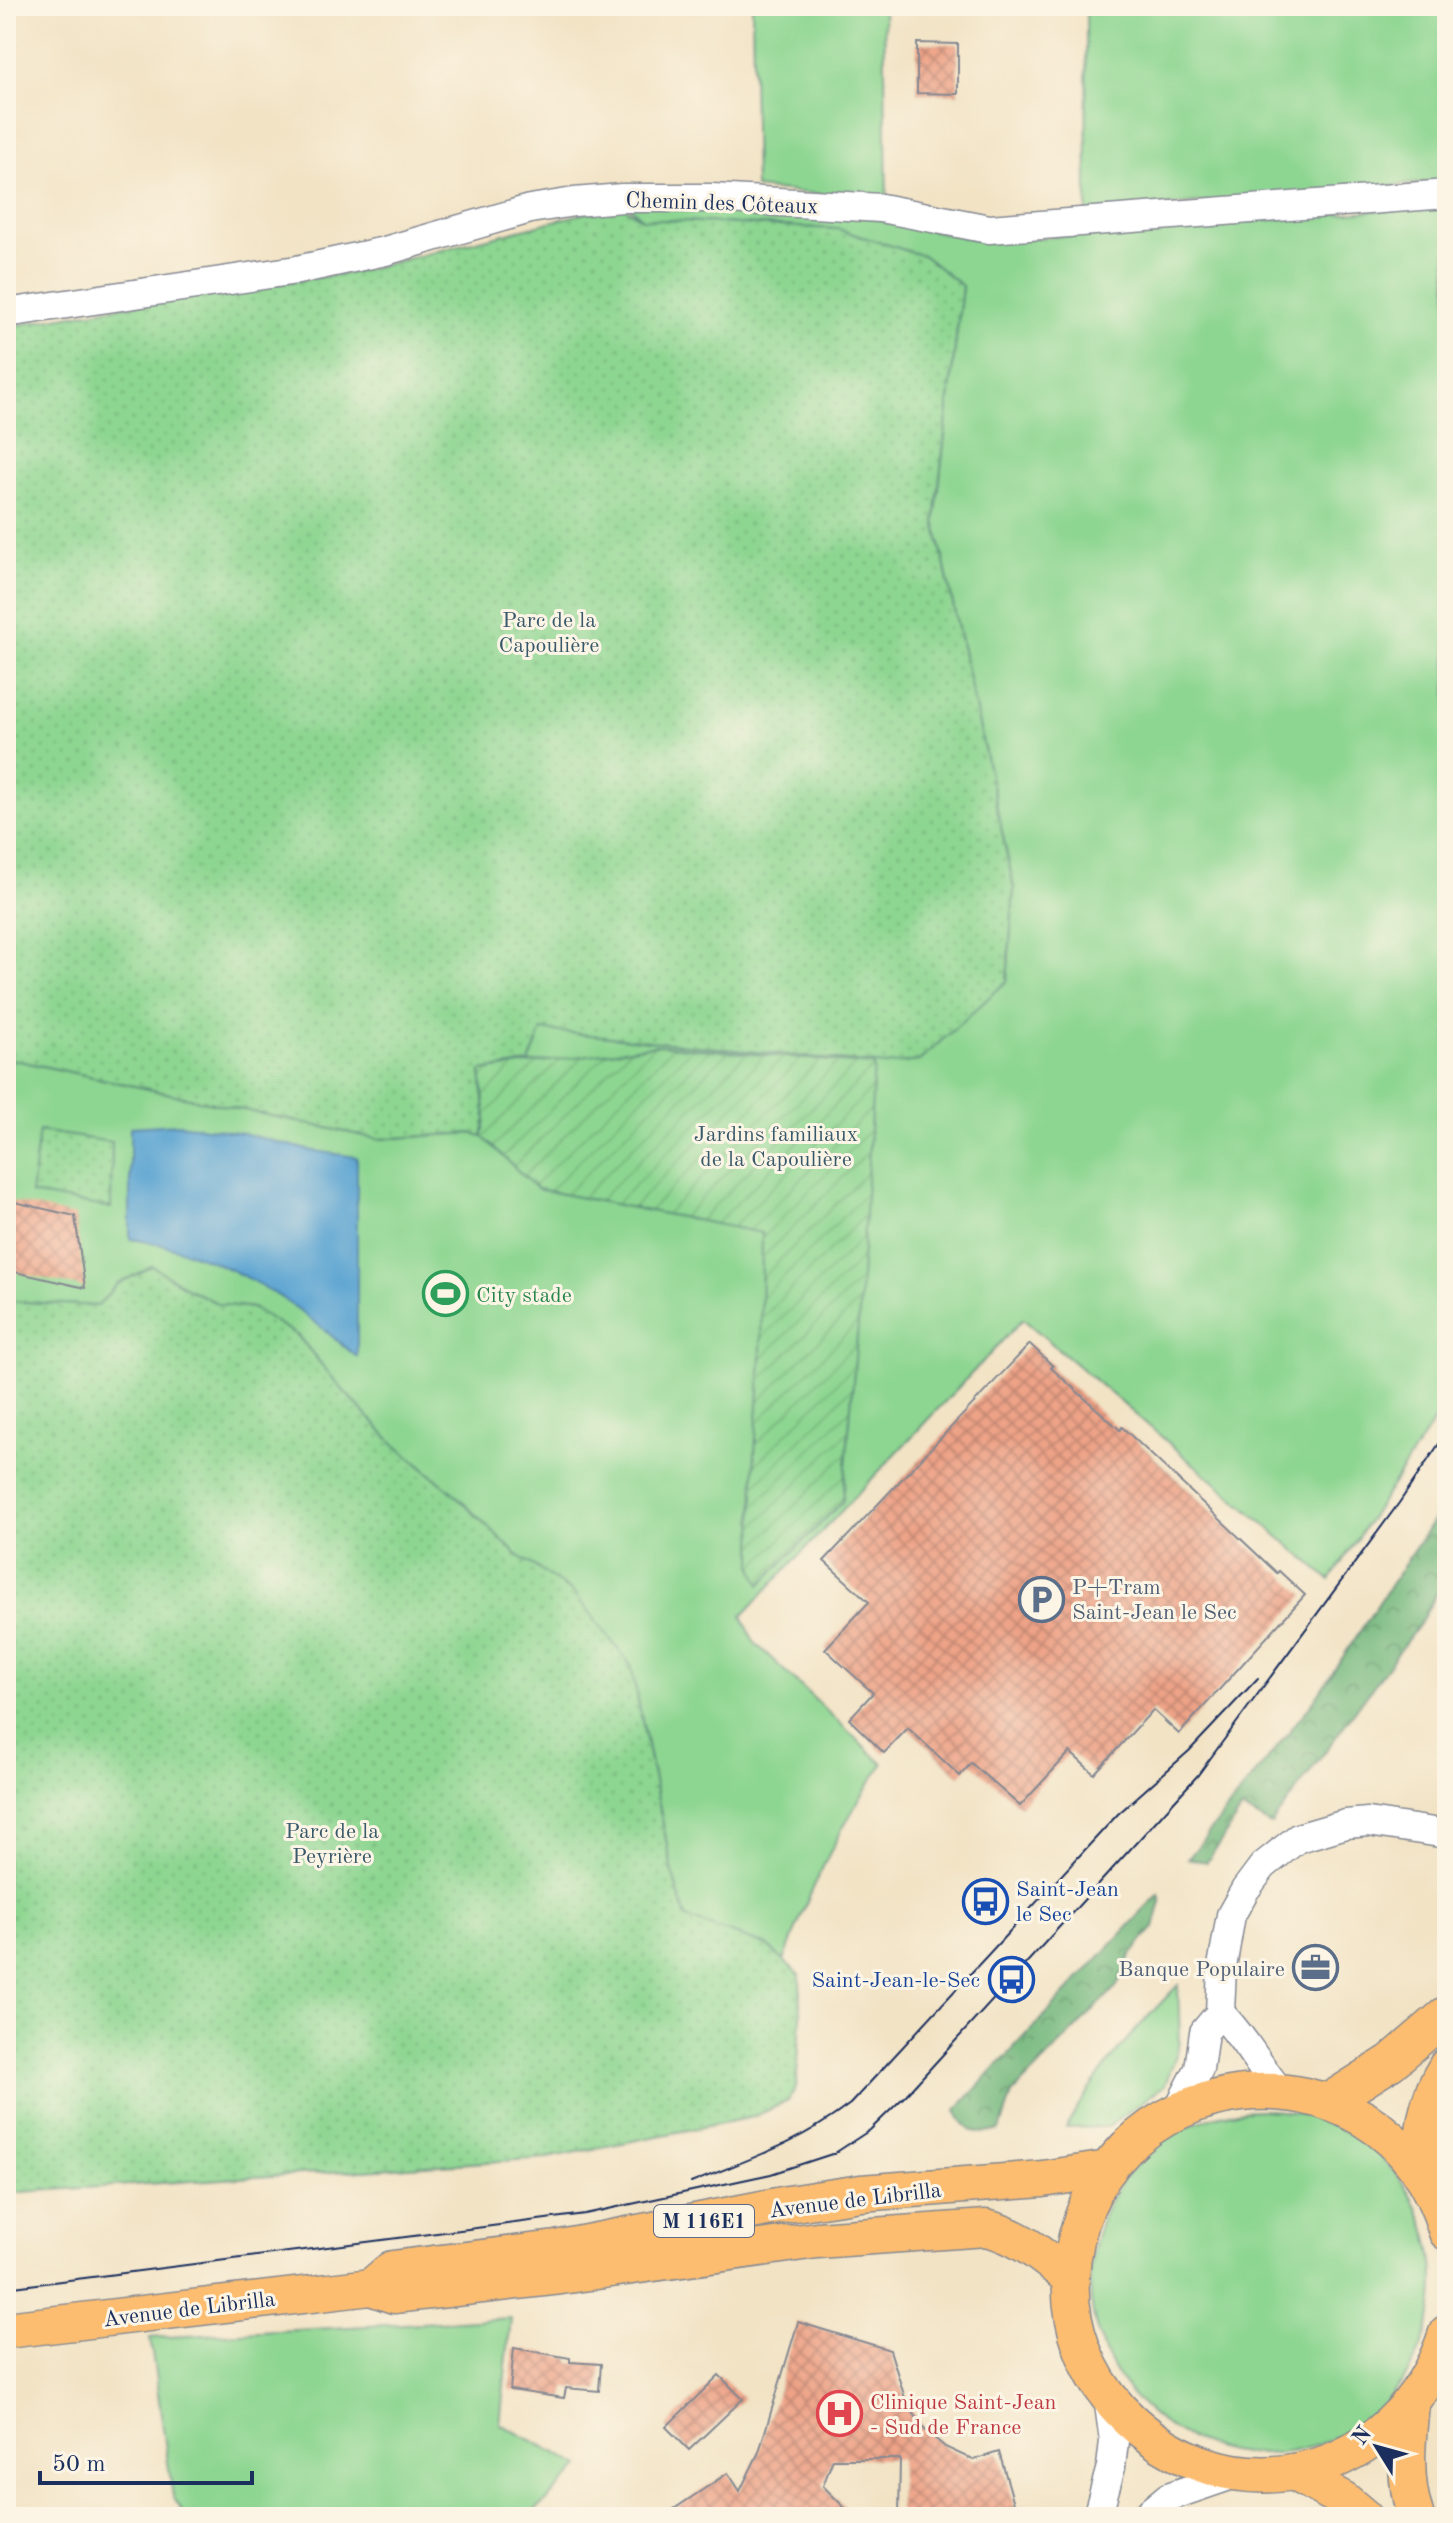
<svg xmlns="http://www.w3.org/2000/svg" width="1453" height="2523" font-family="'Old Standard TT',serif">
	<style>
		.grass { fill: #8dd691; stroke: #548278; stroke-width: 2 }
		.forest { fill: url(#forest-crowns); stroke: #46736c; stroke-width: 2 }
		.park { fill: url(#park-dots); stroke: #548278; stroke-width: 2 }
		.garden { fill: url(#garden-furrows); stroke: #548278; stroke-width: 2 }
		.water { fill: #59a3d1; stroke: #3a6998; stroke-width: 2 }
		.building { fill: url(#building-cross-hatch) }
		.lines { fill: none; stroke-linecap: round; stroke-linejoin: round }
		.minor-casing { stroke: #868992; stroke-width: 31 }
		.major-casing { stroke: #868992; stroke-width: 39 }
		.minor { stroke: #fff; stroke-width: 28 }
		.major { stroke: #fcbd6f; stroke-width: 36 }
		.tram { stroke: #1b2f5e; stroke-width: 2 }
		.labels { text-anchor: middle; stroke-width: 6; stroke-linejoin: round; paint-order: stroke }
		.shield { fill: #fcf5e5; stroke: #5e6a86; stroke-width: 2 }
		.shield-label { font-size: 20px; font-weight: bold; fill: #1b2f5e }
		.street-label { font-size: 22px; fill: #1b2f5e; stroke: #fcf5e5 }
		.park-label { font-size: 22px; fill: #38596b; stroke: #fcf5e5 }
		.leisure-label { font-size: 22px; fill: #27864d; stroke: #fcf5e5; text-anchor: start }
		.service-label { font-size: 22px; fill: #4e5e75; stroke: #fcf5e5; text-anchor: start }
		.transit-label { font-size: 22px; fill: #164399; stroke: #fcf5e5; text-anchor: start }
		.health-label { font-size: 22px; fill: #be3a42; stroke: #fcf5e5; text-anchor: start }
	</style>
	<defs>
		<pattern id="forest-crowns" width="20" height="18" patternUnits="userSpaceOnUse" patternTransform="scale(2)"><rect width="20" height="18" fill="#72b77b"/><path d="M2 6a3 3 0 1 1 6 0M12 15a3 3 0 1 1 6 0" fill="none" stroke="#5d9568"/></pattern>
		<pattern id="park-dots" width="8" height="8" patternUnits="userSpaceOnUse" patternTransform="scale(2)"><rect width="8" height="8" fill="#8dd691"/><path d="M2 2h.1M6 6h.1" fill="none" stroke="#79b87f" stroke-width="1.8" stroke-linecap="round"/></pattern>
		<pattern id="garden-furrows" width="10" height="10" patternUnits="userSpaceOnUse" patternTransform="scale(2)"><rect width="10" height="10" fill="#8dd691"/><path d="M-1 1l2-2M0 10L10 0M9 11l2-2" fill="none" stroke="#79b87f"/></pattern>
		<pattern id="building-cross-hatch" width="8" height="8" patternUnits="userSpaceOnUse" patternTransform="scale(2)"><rect width="8" height="8" fill="#eea387"/><path d="M0 0l8 8M0 8l8-8" fill="none" stroke="#c08572"/></pattern>
	</defs>
	<rect width="100%" height="100%" fill="#fcf5e5"/>
	<filter id="ink" filterUnits="userSpaceOnUse"><feTurbulence type="fractalNoise" baseFrequency=".0125" numOctaves="2"/><feDisplacementMap in="SourceGraphic" scale="16" xChannelSelector="R" yChannelSelector="G"/><feConvolveMatrix kernelMatrix="1 2 1 2 8 2 1 2 1" color-interpolation-filters="sRGB"/></filter>
	<filter id="wash" filterUnits="userSpaceOnUse"><feTurbulence type="fractalNoise" baseFrequency=".006" numOctaves="4" result="noise"/><feDisplacementMap in="SourceGraphic" scale="32" xChannelSelector="R" yChannelSelector="G"/><feGaussianBlur stdDeviation="1.8" result="paint"/><feColorMatrix in="noise" values="0 0 0 0 0 0 0 0 0 0 0 0 0 0 0 0 0 1.4 0 .05"/><feComposite in="paint" operator="in"/></filter>
	<g filter="url(#wash)">
		<rect width="100%" height="100%" fill="#f2e3c5"/>
		<g class="grass">
			<path d="M752 6H884L887 201 755 188Z"/>
			<path d="M1086 6H1447V181L1087 213Z"/>
			<path d="M622 198 858 215 987 242 1447 205V1401L1330 1580 1023 1319 742 1616 754 1642 883 1764C839 1825 809 1891 784 1961L766 1945 686 1919 675 1884 631 1666 573 1592 516 1554 451 1491 395 1445 339 1386 298 1336 252 1308 219 1304 190 1290 152 1266 116 1285 99 1306 6 1301V1058L378 1139 471 1133 482 1135 398 1107 923 523 1007 981 1014 888 935 521 962 286 837 229 642 219Z"/>
			<path d="M1178 1985 1180 2043 1165 2085 1108 2127 1066 2128C1098 2069 1132 2033 1178 1985Z"/>
			<circle cx="1262" cy="2282" r="172"/>
			<path d="M511 2318 500 2424 581 2466 529 2517H186L173 2497 150 2338Z"/>
		</g>
		<g class="forest">
			<path d="M1447 1500V1575L1422 1620 1271 1825 1242 1809 1207 1862 1188 1859 1315 1699Z"/>
			<path d="M1159 1894 1161 1902 1154 1927 1130 1956 1117 1986 1012 2094 1000 2130C978 2137 965 2131 956 2110Z"/>
		</g>
		<g class="park">
			<path d="M620 204 642 219 837 229 924 256 962 286 935 521 1014 888 1007 981 919 1061 885 1065 542 1030 529 1063 481 1071 486 1120 482 1136 471 1133 378 1139 6 1058V327L112 308 356 272Z"/>
			<path d="M39 1131 112 1142 111 1208 31 1194Z"/>
			<path d="M152 1266 190 1290 219 1304 252 1308 298 1336 339 1386 395 1445 451 1491 516 1554 573 1592 631 1666 673 1875 686 1918 766 1945 800 1975 801 2019 796 2087 788 2101 753 2117 547 2158 6 2193V1301L98 1306 116 1285Z"/>
		</g>
		<path class="garden" d="M657 1045 874 1065 859 1312 843 1501 760 1585 753 1566 754 1470 761 1358 762 1233 537 1189 482 1136 486 1120 481 1071Z"/>
		<path class="water" d="M179 1124 243 1133 308 1150 357 1157V1357C336 1340 316 1322 295 1307 248 1274 187 1246 130 1239V1127Z"/>
		<g id="blocks">
			<g class="building">
				<path d="M917 43 958 44V94L917 93Z"/>
				<path d="M6 1200 75 1216 85 1288 6 1270Z"/>
				<path d="M1030 1344 1053 1366 1051 1368 1120 1430 1122 1427 1277 1573 1279 1571 1305 1595 1179 1734 1153 1710 1094 1774 1070 1752 1020 1806 971 1763 960 1776 908 1728 884 1753 849 1719 873 1693 825 1649 869 1602 824 1561Z"/>
				<path d="M798 2322 890 2350 906 2401 924 2429 945 2447 973 2460 999 2452 1018 2517H899L900 2459H833L823 2486 854 2517H662L728 2473 740 2491 759 2452Z"/>
				<path d="M514 2348 570 2358V2362L601 2364 599 2391 566 2388 564 2398 510 2390Z"/>
				<path d="M719 2375 743 2399 689 2450 666 2427Z"/>
			</g>
		</g>
	</g>
	<g filter="url(#ink)">
		<use href="#blocks" fill-opacity="0" stroke="#868992" stroke-width="2"/>
		<g class="lines">
			<defs>
				<g id="minor">
					<path d="M6 313 297 270 385 251 530 209 574 202 622 198H712L881 208 989 229 1447 194"/>
					<path d="M1220 2013C1244 2036 1258 2066 1280 2091"/>
					<path d="M1177 2111 1199 2069 1204 2032 1220 2013 1222 1967 1231 1915 1245 1890 1263 1866 1298 1838 1346 1824 1368 1822 1447 1834"/>
					<path d="M1097 2517 1111 2467 1114 2441 1108 2397"/>
					<path d="M1144 2517 1168 2497 1235 2474"/>
				</g>
				<g id="major">
					<path d="M1328 2102 1391 2062 1447 2014"/>
					<path d="M1421 2174C1422 2135 1425 2100 1447 2066"/>
					<path d="M1447 2232C1386 2021 1083 2058 1071 2277 1068 2325 1087 2375 1120 2410 1228 2523 1399 2481 1447 2333"/>
					<path d="M371 2287 392 2269 556 2249 788 2204 861 2193 1043 2179 1108 2169"/>
					<path d="M6 2330 371 2287 394 2295 561 2276 817 2240 986 2228C1020 2236 1044 2257 1070 2278"/>
					<path d="M1411 2404C1407 2442 1403 2481 1416 2517"/>
					<path d="M1293 2472 1344 2500 1364 2517"/>
				</g>
			</defs>
			<use href="#minor" class="minor-casing"/>
			<use href="#major" class="major-casing"/>
			<use href="#minor" class="minor"/>
			<use href="#major" class="major"/>
			<g class="tram">
				<path d="M691 2183C751 2158 798 2144 850 2104L1118 1814 1189 1751 1258 1678"/>
				<path d="M6 2288 585 2214 771 2174 835 2153 870 2130 906 2095 1198 1775 1399 1503 1447 1432"/>
			</g>
		</g>
	</g>
	<defs>
		<symbol id="stadium-ring" viewBox="-11 -11 22 22"><circle r="9.5" fill="#fcf5e5" stroke="#2e9e5b" stroke-width="1.5"/><path d="M0-5a6.5 5 0 1 0 0 10a6.5 5 0 1 0 0-10ZM-3.5-1.8h7v3.6h-7Z" fill="#2e9e5b"/></symbol>
		<symbol id="parking-ring" viewBox="-11 -11 22 22"><circle r="9.5" fill="#fcf5e5" stroke="#5c6f8a" stroke-width="1.5"/><path d="M-3.5-5.5H1a3.5 3.5 0 0 1 0 7H-1V5.5H-3.5ZM-1-3.4V-.6H.8a1.4 1.4 0 0 0 0-2.8Z" fill="#5c6f8a"/></symbol>
		<symbol id="bus-ring" viewBox="-11 -11 22 22"><circle r="9.5" fill="#fcf5e5" stroke="#1a4fb4" stroke-width="1.5"/><path d="M-5-6H5V4H4V6H2V4H-2V6H-4V4H-5ZM-3.5-4V0h7V-4ZM-3.5 1.2v1.5H-2V1.2ZM2 1.2v1.5H3.5V1.2Z" fill="#1a4fb4"/></symbol>
		<symbol id="office-ring" viewBox="-11 -11 22 22"><circle r="9.5" fill="#fcf5e5" stroke="#5c6f8a" stroke-width="1.5"/><path d="M-6-3h4V-5.5h4V-3h4V5H-6ZM-1-4.5V-3h2v-1.5ZM-6 0V1H6V0Z" fill="#5c6f8a"/></symbol>
		<symbol id="hospital-ring" viewBox="-11 -11 22 22"><circle r="9.5" fill="#fcf5e5" stroke="#e0444e" stroke-width="1.5"/><path d="M-5-5h3v3.5h4V-5h3V5h-3V1.5h-4V5h-3Z" fill="#e0444e"/></symbol>
	</defs>
	<g fill-rule="evenodd">
		<use href="#stadium-ring" x="420" y="1268" width="51" height="51"/>
		<use href="#parking-ring" x="1016" y="1574" width="51" height="51"/>
		<use href="#bus-ring" x="960" y="1876" width="51" height="51"/>
		<use href="#office-ring" x="1290" y="1942" width="51" height="51"/>
		<use href="#bus-ring" x="986" y="1954" width="51" height="51"/>
		<use href="#hospital-ring" x="814" y="2388" width="51" height="51"/>
	</g>
	<g class="labels">
		<rect class="shield" x="654" y="2205" width="100" height="32" rx="6"/>
		<g class="shield-label">
			<text x="704" y="2228">M 116E1</text>
		</g>
		<g class="street-label">
			<text transform="translate(722 202) rotate(2)" y="8">Chemin des Côteaux</text>
			<text transform="translate(855 2199) rotate(-7)" y="8">Avenue de Librilla</text>
			<text transform="translate(189 2308) rotate(-7)" y="8">Avenue de Librilla</text>
		</g>
		<g class="park-label">
			<text x="549" y="627">Parc de la<tspan x="549" dy="25">Capoulière</tspan></text>
			<text x="776" y="1141">Jardins familiaux<tspan x="776" dy="25">de la Capoulière</tspan></text>
			<text x="332" y="1838">Parc de la<tspan x="332" dy="25">Peyrière</tspan></text>
		</g>
		<g class="leisure-label">
			<text x="476" y="1302">City stade</text>
		</g>
		<g class="service-label">
			<text x="1072" y="1594">P+Tram<tspan x="1072" dy="25">Saint-Jean le Sec</tspan></text>
			<text x="1285" y="1976" text-anchor="end">Banque Populaire</text>
		</g>
		<g class="transit-label">
			<text x="1016" y="1896">Saint-Jean<tspan x="1016" dy="25">le Sec</tspan></text>
			<text x="980" y="1987" text-anchor="end">Saint-Jean-le-Sec</text>
		</g>
		<g class="health-label">
			<text x="870" y="2409">Clinique Saint-Jean<tspan x="870" dy="25">- Sud de France</tspan></text>
		</g>
	</g>
	<rect width="1453" height="2523" fill="none" stroke="#fcf5e5" stroke-width="32"/>
	<g transform="translate(1377 2447) rotate(307)" stroke="#fcf5e5" stroke-width="6" paint-order="stroke">
	<path d="M0-6L14 30L0 20L-14 30Z" fill="#1b2f5e"/>
	<text y="-12" font-size="22" font-weight="bold" text-anchor="middle" fill="#1b2f5e">N</text>
	</g>
	<path d="M40 2471v12h212v-12" fill="none" stroke="#1b2f5e" stroke-width="4"/>
	<text x="52" y="2471" font-size="24" fill="#1b2f5e" stroke="#fcf5e5" stroke-width="6" paint-order="stroke">50 m</text>
</svg>
